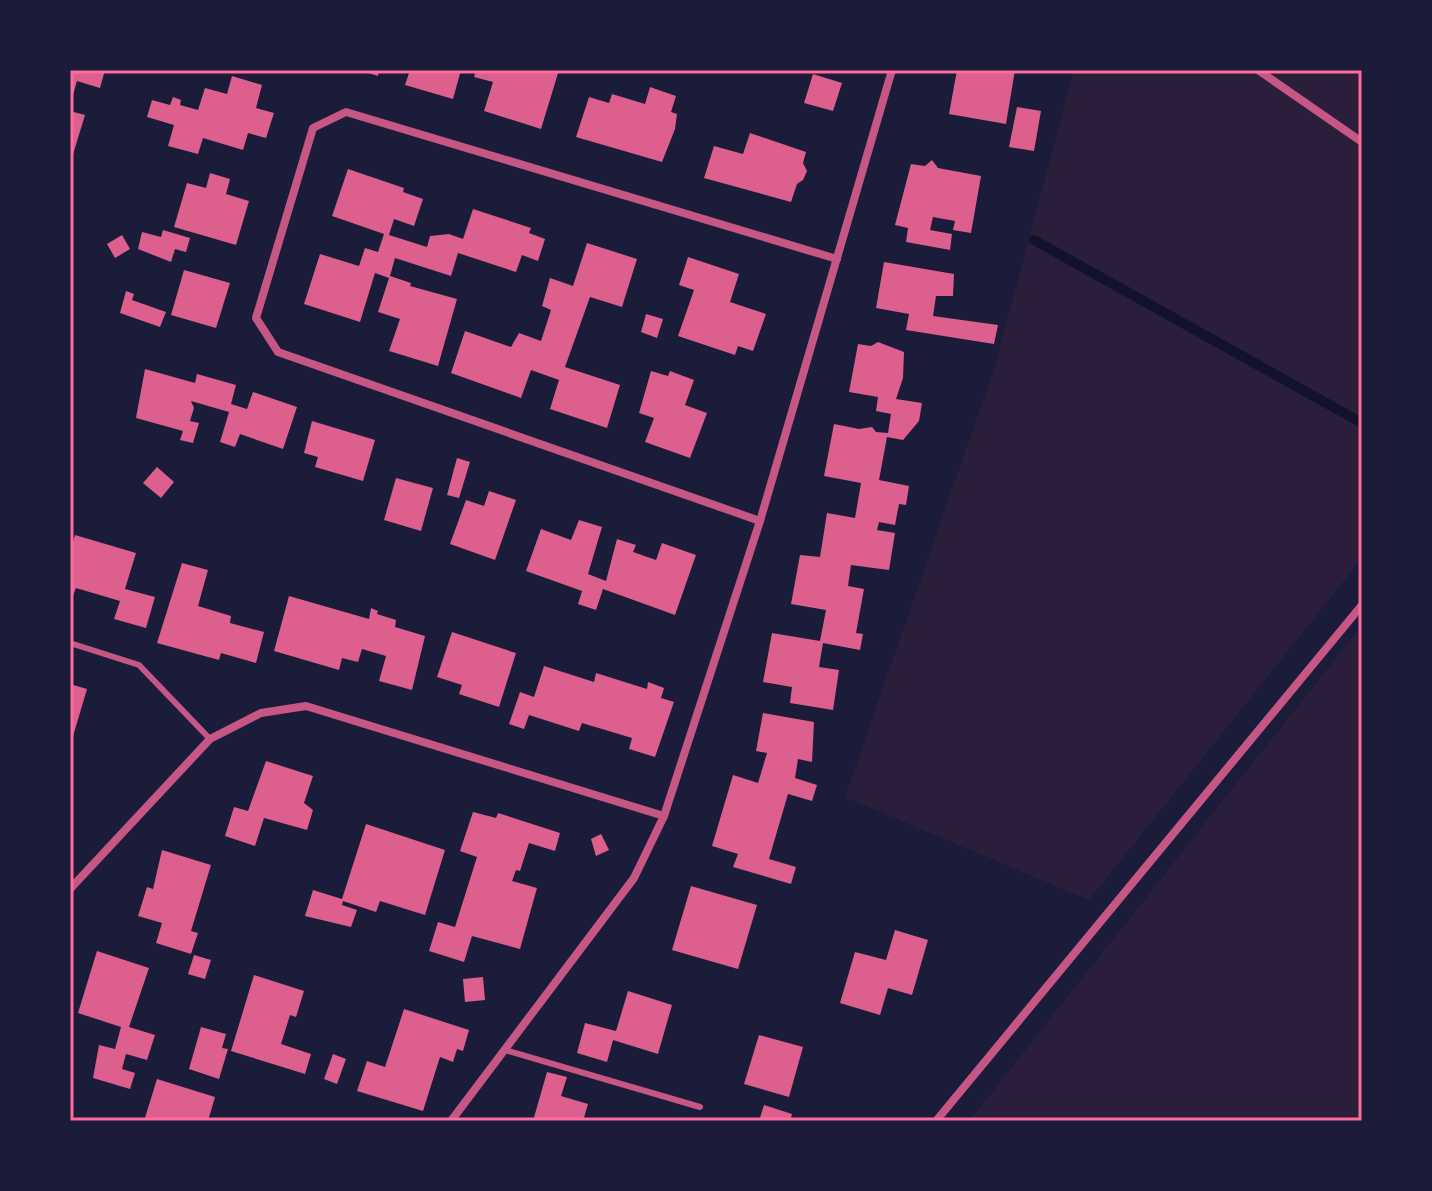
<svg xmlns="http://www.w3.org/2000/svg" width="1432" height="1191" font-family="'IBM Plex Sans',sans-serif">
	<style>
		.green { fill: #2a1e3b }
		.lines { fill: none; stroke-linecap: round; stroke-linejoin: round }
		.stream { stroke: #12122b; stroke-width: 10 }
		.building { fill: #dd5f8e }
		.service { stroke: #c65784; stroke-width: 6 }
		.minor { stroke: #c65784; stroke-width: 8 }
		.neatline { fill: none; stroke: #ff6b9d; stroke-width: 3 }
	</style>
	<rect width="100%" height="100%" fill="#1b1b3a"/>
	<g class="green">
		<path d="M1074 70H1362V558L1089 900 845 797 995 366Z"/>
		<path d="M1362 625V1121H969Z"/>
	</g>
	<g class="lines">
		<path class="stream" d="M1034 240 1362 423"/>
	</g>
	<g class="building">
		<path d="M70 70H105L100 88 77 81 73 95Z"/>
		<path d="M359 70H379L378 76Z"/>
		<path d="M410 70H461L453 99 405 85Z"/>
		<path d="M476 70H559L541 129 484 111 493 82 474 77Z"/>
		<path d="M957 70H1015L1006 124 949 114Z"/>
		<path d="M813 74 842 83 833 111 804 103Z"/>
		<path d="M232 76 262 85 256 108 274 113 266 138 248 133 243 150 203 138 198 154 168 146 174 125 147 117 152 100 170 105 173 97 181 100 180 105 198 110 205 88 227 94Z"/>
		<path d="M650 87 676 96 671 112 677 114 675 129 662 162 576 137 589 97 609 103 612 94 645 104Z"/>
		<path d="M1017 107 1041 111 1034 151 1009 147Z"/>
		<path d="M70 111 85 115 71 161H70Z"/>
		<path d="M750 133 806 152 803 163 807 171 803 180 797 184 791 202 704 178 714 146 743 154Z"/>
		<path d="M932 160 938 168 981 176 971 233 953 230 955 221 933 217 930 230 952 234 950 250 906 242 908 228 895 225 911 164 925 166Z"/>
		<path d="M348 169 404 188 403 192 423 199 414 226 394 219 389 235 427 247 430 236 449 234 463 239 473 209 531 228 529 233 545 239 538 261 522 255 516 272 458 253 451 276 395 258 390 276 411 283 410 286 457 299 438 366 389 351 400 319 378 312 389 278 375 273 360 322 304 304 320 254 359 266 365 248 378 252 384 234 332 216Z"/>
		<path d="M210 173 230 179 226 194 249 201 236 245 174 227 187 183 206 188Z"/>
		<path d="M163 230 190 238 186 252 175 249 171 262 138 249 142 232 161 237Z"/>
		<path d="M122 235 130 249 115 258 107 244Z"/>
		<path d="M587 243 637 259 622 307 590 297 565 367 620 385 607 428 550 409 559 380 531 370 521 398 451 373 465 331 511 347 519 333 541 341 551 310 542 306 550 278 573 286Z"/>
		<path d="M688 257 739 274 730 302 766 314 753 351 738 346 735 355 678 336 694 290 679 285Z"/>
		<path d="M884 262 954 274 953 296H936L933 316 998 325 994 344 906 330 909 314 876 308Z"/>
		<path d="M184 270 230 283 216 328 171 315Z"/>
		<path d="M126 291 134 294 132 300 166 312 160 327 120 313Z"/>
		<path d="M646 314 663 319 657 338 641 332Z"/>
		<path d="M878 342 904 352 903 378 896 399 922 403 919 421 903 440 887 437 879 480 909 486 906 505 899 504 895 525 879 522 877 530 895 533 889 570 851 565 848 586 864 589 856 633 863 634 860 650 823 643 819 667 839 670 833 710 790 703 792 687 763 682 772 633 820 641 826 610 791 604 800 555 820 557 827 513 855 518 861 483 824 476 834 424 859 429 872 427 876 432 888 433 891 414 876 411 878 397 849 392 858 344 871 346Z"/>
		<path d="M145 369 195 383 197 374 236 385 231 404 247 409 253 392 297 407 283 449 240 434 235 447 220 442 229 412 191 401 194 408 190 421 199 423 193 443 180 440 183 431 136 418Z"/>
		<path d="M651 371 668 376 670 371 694 380 685 405 707 413 690 458 645 442 654 418 639 413Z"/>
		<path d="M312 421 375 440 363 481 315 467 318 457 304 453Z"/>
		<path d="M457 458 470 462 459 498 447 495Z"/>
		<path d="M157 467 174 482 161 498 143 483Z"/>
		<path d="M396 478 433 488 421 531 384 520Z"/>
		<path d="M489 491 516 500 495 560 450 544 466 500 484 506Z"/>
		<path d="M579 520 602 527 588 574 606 581 617 539 636 545 633 552 656 560 662 543 696 555 675 615 603 589 596 610 578 604 582 591 526 571 541 529 571 540Z"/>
		<path d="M75 535 136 553 125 589 155 597 146 628 114 619 120 601 76 588 70 603V552Z"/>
		<path d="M182 563 208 570 198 606 231 616 230 623 264 632 256 663 221 653 219 660 157 643Z"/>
		<path d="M289 596 369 619 371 608 378 611 377 614 396 620 395 627 425 636 412 690 379 681 386 656 362 649 358 662 342 658 339 670 274 651Z"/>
		<path d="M452 632 516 653 499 707 459 694 462 685 437 677Z"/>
		<path d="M544 666 594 682 596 673 647 689 648 682 664 688 661 698 674 702 655 757 629 749 632 738 582 723 579 731 529 715 524 729 509 724 520 692 534 697Z"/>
		<path d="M70 684 87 689 71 743 70 742Z"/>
		<path d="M763 713 814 722 812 762 798 759 795 778 817 785 812 801 788 794 769 859 796 867 791 884 733 867 738 854 712 846 733 775 758 783 767 753 756 751Z"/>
		<path d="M266 761 313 776 304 803 313 810 307 830 264 818 255 846 225 836 234 807 248 811Z"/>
		<path d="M473 812 496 818 498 813 560 833 555 851 529 843 520 871 516 870 512 881 537 888 520 949 472 936 464 962 429 951 438 922 455 927 477 857 460 851Z"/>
		<path d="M366 824 445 850 425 915 380 901 376 912 343 901 342 905 357 910 351 927 305 916 313 890 342 899Z"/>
		<path d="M601 834 609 850 596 856 591 839Z"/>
		<path d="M162 850 211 865 191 931 198 933 191 954 156 943 162 923 138 916 147 887 153 889Z"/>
		<path d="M691 886 757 905 738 969 672 950Z"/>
		<path d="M895 930 928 940 912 995 888 988 880 1015 840 1003 855 952 886 960Z"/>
		<path d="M97 951 149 968 129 1027 155 1035 147 1060 126 1054 122 1069 135 1073 130 1089 93 1078 99 1045 115 1049 121 1027 78 1013Z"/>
		<path d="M194 955 211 960 205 979 188 974Z"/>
		<path d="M254 975 304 991 296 1017 290 1015 281 1044 311 1054 305 1074 231 1051Z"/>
		<path d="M483 977 485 1000 465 1002 463 979Z"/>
		<path d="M628 991 672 1005 658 1054 613 1040 607 1062 577 1053 585 1023 616 1031Z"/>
		<path d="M404 1009 469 1030 463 1051 457 1049 453 1062 440 1057 423 1111 357 1091 367 1061 385 1067Z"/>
		<path d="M201 1027 226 1034 222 1048 228 1049 219 1079 189 1069Z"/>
		<path d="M759 1035 803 1047 789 1097 744 1084Z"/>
		<path d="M333 1054 346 1059 337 1084 324 1079Z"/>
		<path d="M547 1072 567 1077 561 1096 588 1104 583 1121H533Z"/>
		<path d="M157 1079 215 1097 208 1121H144Z"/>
		<path d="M764 1105 792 1114 790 1121H759Z"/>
	</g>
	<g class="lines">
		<g class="service">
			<path d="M70 643 139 665 210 739"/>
			<path d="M505 1050 700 1107"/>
		</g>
		<g class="minor">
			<path d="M1258 70 1362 142"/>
			<path d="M760 521 278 352 256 318 313 128 346 112 837 259"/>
			<path d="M70 889 210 739 261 713 306 706 664 816"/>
			<path d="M451 1121 634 878 664 816 760 521 892 70"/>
			<path d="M936 1121 1362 605"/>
		</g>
	</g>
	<rect width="1432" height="1191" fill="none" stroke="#1b1b3a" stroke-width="144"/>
	<rect x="72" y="72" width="1288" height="1047" class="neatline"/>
</svg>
